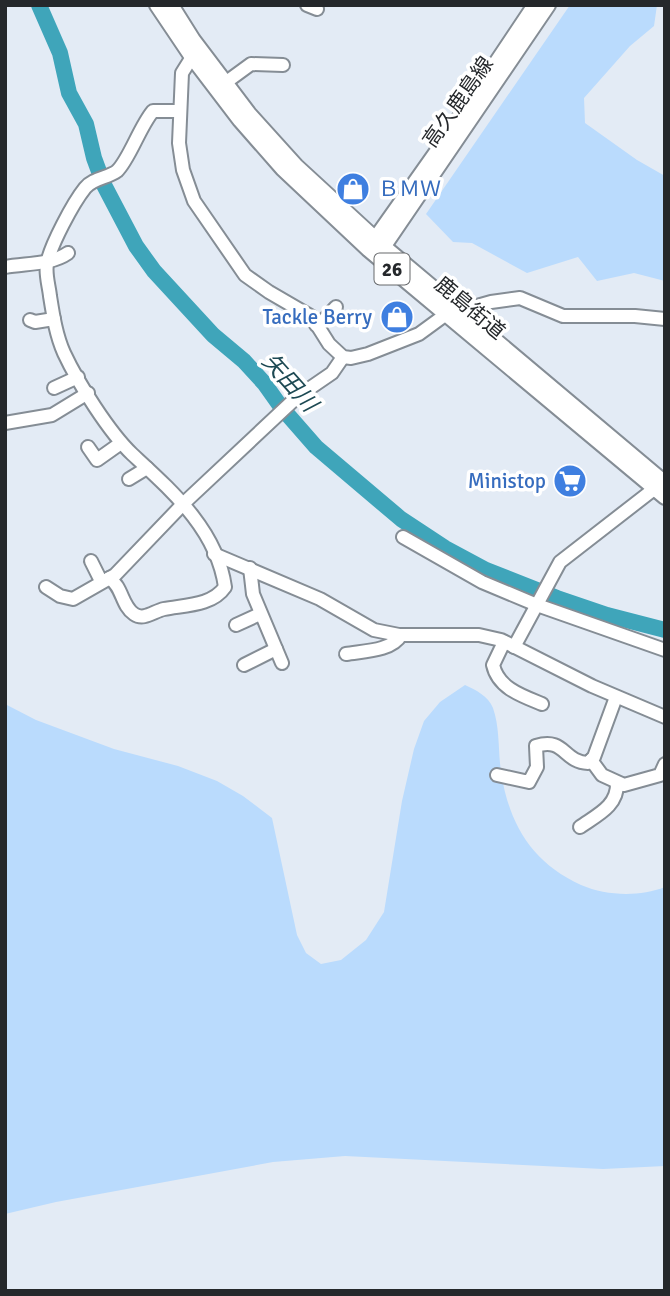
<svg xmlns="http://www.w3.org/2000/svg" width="670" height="1296" font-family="Signika,'Noto Sans JP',sans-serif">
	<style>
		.green { fill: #badbfd }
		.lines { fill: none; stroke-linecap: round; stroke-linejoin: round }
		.river { stroke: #3fa5ba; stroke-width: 16 }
		.minor-casing { stroke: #858d95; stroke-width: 16 }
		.major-casing { stroke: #858d95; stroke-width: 18 }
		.minor { stroke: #fff; stroke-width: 12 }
		.major { stroke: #fff; stroke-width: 14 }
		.labels { text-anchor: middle; stroke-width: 7; stroke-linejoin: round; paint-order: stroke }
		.shield { fill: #fff; stroke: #66686b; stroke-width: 2 }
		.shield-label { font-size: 19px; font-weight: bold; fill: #25282b }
		.street-label { font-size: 21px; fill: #25282b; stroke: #fff }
		.shop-label { font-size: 21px; fill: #366cbe; stroke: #fff; text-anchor: end }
		.water-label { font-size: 23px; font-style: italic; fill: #1d4953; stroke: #fff }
	</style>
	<rect width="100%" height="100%" fill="#e3ebf5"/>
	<g class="green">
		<path d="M570 5H657L654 26 630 46 584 98 585 123 637 160 665 176V281L634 273 597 281 578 257 527 273 472 243 453 242 426 214Z"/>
		<path d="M465 685C476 690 488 696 493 708 500 728 498 751 501 772 509 824 532 863 581 885 607 896 639 897 665 887V1166L603 1169 345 1156 273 1162 56 1202 5 1214V704L36 720 114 749 178 766 217 781 243 796 272 818 297 935 306 953 321 964 341 960 366 940 384 912 402 801 414 749 424 721 440 702Z"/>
	</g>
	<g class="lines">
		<path class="river" d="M39 5 60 53 69 93 86 124 94 158 104 185 136 246 154 271 213 335 244 361 264 383 281 407 316 447 401 519 445 548 486 570 557 598 607 615 665 630"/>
		<defs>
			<g id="minor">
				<path d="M307 5 317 9"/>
				<path d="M192 57 182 73 179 143 183 170 194 201 245 275 269 292 312 317 329 344 343 357 351 358 368 354 419 334 445 315 491 302 520 298 563 316H635L665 319"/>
				<path d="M225 83 251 64 283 65"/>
				<path d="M5 267C26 263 51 265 68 253"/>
				<path d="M30 320 35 322 54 319"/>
				<path d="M316 325 322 322 336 307"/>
				<path d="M54 388 78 377"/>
				<path d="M5 423 52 415 88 393"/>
				<path d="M88 447 97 460 121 443"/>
				<path d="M129 479 147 468"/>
				<path d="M403 537 482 582 537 605 665 650"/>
				<path d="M214 554 320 599 374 630 399 635H479L501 640 592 686 665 717"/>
				<path d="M91 561 101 581"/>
				<path d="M250 568 253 594 282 663"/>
				<path d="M109 578C123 587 121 605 134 614 144 621 154 611 164 609 184 605 212 606 225 587 217 530 172 491 132 454 109 432 78 383 64 353 56 335 53 315 50 296 49 286 45 274 47 264 50 246 73 203 85 188 93 178 108 178 117 171 129 160 140 126 153 111H180"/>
				<path d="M46 587 60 596 73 599 115 575 184 503 297 397 332 373 343 357"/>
				<path d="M236 625 260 614"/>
				<path d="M504 642 493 665C498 688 522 696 542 704"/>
				<path d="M514 647 560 562 654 489"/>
				<path d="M346 654C363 651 392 651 401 635"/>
				<path d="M244 665 276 649"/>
				<path d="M591 760 602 775 624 785 660 775 665 764"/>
				<path d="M497 775 529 782 537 767 536 746C565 737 563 762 588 763L594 757 616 697"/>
				<path d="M580 827C597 815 618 806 617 783"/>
			</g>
			<g id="major">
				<path d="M157 5 192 57 240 120 283 169 368 249 665 497"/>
				<path d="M171 5 193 40 249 114 296 166 383 246 665 483"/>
				<path d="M371 245 436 153 535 5"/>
				<path d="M379 253 548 5"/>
			</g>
		</defs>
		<use href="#minor" class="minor-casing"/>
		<use href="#major" class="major-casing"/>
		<use href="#minor" class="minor"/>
		<use href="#major" class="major"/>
	</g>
	<defs>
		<symbol id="shop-disc" viewBox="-11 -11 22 22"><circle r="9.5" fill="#3f7fe0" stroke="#fff"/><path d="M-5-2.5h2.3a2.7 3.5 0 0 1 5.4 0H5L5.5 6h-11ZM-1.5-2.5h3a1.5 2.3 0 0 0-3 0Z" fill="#fff"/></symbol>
		<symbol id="supermarket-disc" viewBox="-11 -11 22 22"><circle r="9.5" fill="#3f7fe0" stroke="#fff"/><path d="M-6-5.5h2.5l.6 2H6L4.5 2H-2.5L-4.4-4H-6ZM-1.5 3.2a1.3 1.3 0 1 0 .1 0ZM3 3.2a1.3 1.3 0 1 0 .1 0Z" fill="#fff"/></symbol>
	</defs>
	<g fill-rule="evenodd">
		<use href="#shop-disc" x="334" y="170" width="38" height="38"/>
		<use href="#shop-disc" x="378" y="298" width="38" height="38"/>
		<use href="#supermarket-disc" x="551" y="462" width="38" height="38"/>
	</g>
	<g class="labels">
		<rect class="shield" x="374.5" y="253.5" width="35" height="31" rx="5"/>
		<g class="shield-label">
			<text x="392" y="276">26</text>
		</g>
		<g class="street-label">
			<text transform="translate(458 102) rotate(-55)" y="7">高久鹿島線</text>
			<text transform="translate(470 308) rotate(40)" y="7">鹿島街道</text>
		</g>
		<g class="shop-label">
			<text x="378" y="196" text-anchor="start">ＢＭＷ</text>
			<text x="372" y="324">Tackle Berry</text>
			<text x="546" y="488">Ministop</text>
		</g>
		<g class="water-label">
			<text transform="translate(290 382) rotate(48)" y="8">矢田川</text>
		</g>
	</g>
	<rect width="670" height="1296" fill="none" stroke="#25282b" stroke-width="14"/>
</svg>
